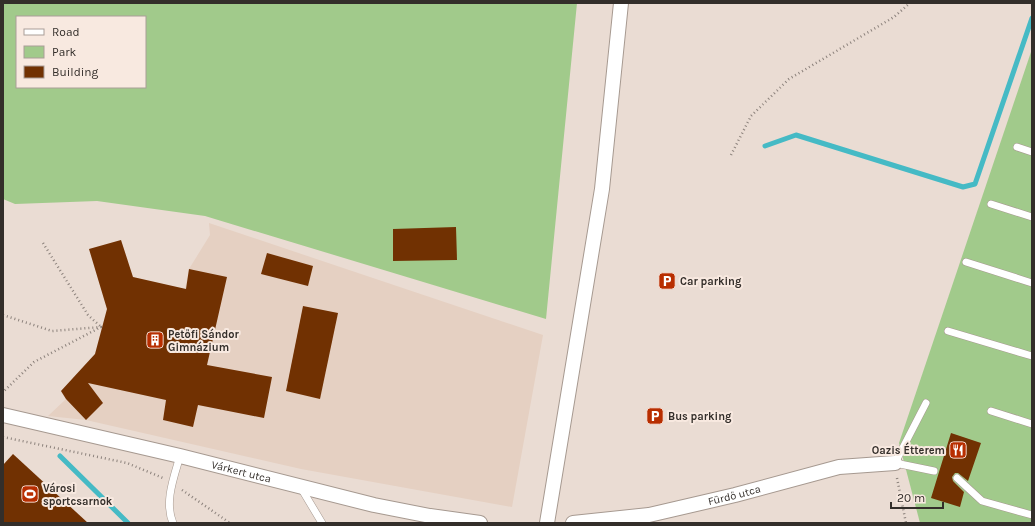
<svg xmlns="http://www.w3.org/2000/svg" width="1035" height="526" font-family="Karla,sans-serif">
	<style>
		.built { fill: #e5d0c2 }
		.green { fill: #a1ca8b; fill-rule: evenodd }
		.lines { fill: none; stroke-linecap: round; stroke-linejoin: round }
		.stream { stroke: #45bac5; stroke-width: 5 }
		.building { fill: #713102 }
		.lane-casing { stroke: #a69990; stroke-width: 8 }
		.street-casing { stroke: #a69990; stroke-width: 16 }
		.path { stroke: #8c827c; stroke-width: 2.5; stroke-dasharray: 1 3; stroke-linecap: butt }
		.lane { stroke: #fff; stroke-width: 7 }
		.street { stroke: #fff; stroke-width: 14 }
		.labels { text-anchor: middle; stroke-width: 4; stroke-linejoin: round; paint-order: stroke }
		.poi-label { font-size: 11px; font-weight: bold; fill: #332e2a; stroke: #f8e9e0; text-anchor: start }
		.street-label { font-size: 11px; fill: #332e2a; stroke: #f8e9e0 }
	</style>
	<rect width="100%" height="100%" fill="#eadcd3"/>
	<path class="built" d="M209 223 543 335 512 507 301 469 86 420 48 416 66 399 61 391 95 354 107 309 89 249 121 240 128 261 125 276 185 289 189 269 210 235Z"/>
	<g class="green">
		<path d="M3 3H577L546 319 205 216 97 201 15 204 3 199ZM17 17H145V87H17Z"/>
		<path d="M1032 49V523H920L899 443Z"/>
	</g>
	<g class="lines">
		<g class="stream">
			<path d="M765 146 796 135 963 187 975 184 1032 18"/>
			<path d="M60 456 128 523"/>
		</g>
	</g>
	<g class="building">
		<path d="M456 227 457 260 393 261V229Z"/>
		<path d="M121 240 133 277 186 289 189 269 227 277 207 365 272 377 264 418 198 405 193 427 163 420 166 400 88 383 103 403 86 420 66 399 61 391 95 354 107 309 89 249Z"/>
		<path d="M267 253 313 266 308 286 261 274Z"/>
		<path d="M303 306 338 313 320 399 286 391Z"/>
		<path d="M951 433 981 443 968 481 958 473H955L952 477 953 481 964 492 960 507 931 498Z"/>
		<path d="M13 454 88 523H3V465Z"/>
	</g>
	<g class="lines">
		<defs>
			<g id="lane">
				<path d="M1017 147 1032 152"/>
				<path d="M991 204 1032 217"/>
				<path d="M966 262 1032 283"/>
				<path d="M948 331 1032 356"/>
				<path d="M926 403 895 463 934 471"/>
				<path d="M991 411 1032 424"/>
				<path d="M957 478 982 501 1032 515"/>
				<path d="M301 488 322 523"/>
				<path d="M173 523C164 502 174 477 180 456"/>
			</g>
			<g id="street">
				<path id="s1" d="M3 415 180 456 374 505 430 516 480 523"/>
				<path d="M547 523 602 189 621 3"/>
				<path id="s2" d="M573 523 649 515 735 495 839 467 895 463"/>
			</g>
		</defs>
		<use href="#lane" class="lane-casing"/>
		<use href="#street" class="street-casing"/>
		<g class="path">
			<path d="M731 155 751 116 789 79 894 17 910 3"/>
			<path d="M43 243 88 315 101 327"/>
			<path d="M3 315 52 331 101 327 34 362 3 392"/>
			<path d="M3 437 127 463 163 478"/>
			<path d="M897 478 906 523"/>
			<path d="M182 490 230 523"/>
		</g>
		<use href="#lane" class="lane"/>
		<use href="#street" class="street"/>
	</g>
	<defs>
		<symbol id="parking-square" viewBox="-11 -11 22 22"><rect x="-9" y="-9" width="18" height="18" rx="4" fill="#b82e00" stroke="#f8e9e0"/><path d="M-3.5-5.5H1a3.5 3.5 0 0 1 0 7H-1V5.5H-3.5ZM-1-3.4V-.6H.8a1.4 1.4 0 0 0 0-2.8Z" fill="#fff"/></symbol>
		<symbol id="building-square" viewBox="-11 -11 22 22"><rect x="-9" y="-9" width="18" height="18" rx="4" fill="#b82e00" stroke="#f8e9e0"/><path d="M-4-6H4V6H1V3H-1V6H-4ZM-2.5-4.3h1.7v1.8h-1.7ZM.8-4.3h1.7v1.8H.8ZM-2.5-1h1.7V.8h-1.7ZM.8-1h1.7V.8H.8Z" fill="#fff"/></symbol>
		<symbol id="restaurant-square" viewBox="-11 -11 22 22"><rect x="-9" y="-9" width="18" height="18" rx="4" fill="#b82e00" stroke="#f8e9e0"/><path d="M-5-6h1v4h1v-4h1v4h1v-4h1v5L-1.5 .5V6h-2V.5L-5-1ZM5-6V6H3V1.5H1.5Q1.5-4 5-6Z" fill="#fff"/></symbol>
		<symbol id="stadium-square" viewBox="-11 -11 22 22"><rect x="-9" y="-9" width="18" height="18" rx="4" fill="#b82e00" stroke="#f8e9e0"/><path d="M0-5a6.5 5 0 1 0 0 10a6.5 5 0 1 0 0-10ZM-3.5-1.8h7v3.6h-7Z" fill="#fff"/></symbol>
	</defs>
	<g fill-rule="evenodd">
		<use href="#parking-square" x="657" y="271" width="20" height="20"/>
		<use href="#building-square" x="145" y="330" width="20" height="20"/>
		<use href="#parking-square" x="645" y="406" width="20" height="20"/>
		<use href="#restaurant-square" x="948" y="440" width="20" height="20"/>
		<use href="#stadium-square" x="20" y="484" width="20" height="20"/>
	</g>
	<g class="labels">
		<g class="poi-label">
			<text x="680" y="285">Car parking</text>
			<text x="168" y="338">Petőfi Sándor<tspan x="168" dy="13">Gimnázium</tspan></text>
			<text x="668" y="420">Bus parking</text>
			<text x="945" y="454" text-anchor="end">Oazis Étterem</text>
			<text x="43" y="492">Városi<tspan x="43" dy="13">sportcsarnok</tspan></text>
		</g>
		<g class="street-label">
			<text dy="4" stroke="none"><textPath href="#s1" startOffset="245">Várkert utca</textPath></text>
			<text dy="4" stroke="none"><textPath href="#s2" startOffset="164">Fürdő utca</textPath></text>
		</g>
	</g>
	<rect width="1035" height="526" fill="none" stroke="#332e2a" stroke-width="8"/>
	<rect x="16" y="16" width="130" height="72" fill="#f8e9e0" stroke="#a99e97"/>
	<rect x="24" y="29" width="20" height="6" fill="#ffffff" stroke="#a99e97"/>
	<text x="52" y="36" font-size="12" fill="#332e2a">Road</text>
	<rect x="24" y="46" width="20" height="12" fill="#a1ca8b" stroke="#a99e97"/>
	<text x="52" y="56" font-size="12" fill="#332e2a">Park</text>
	<rect x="24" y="66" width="20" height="12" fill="#713102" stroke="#a99e97"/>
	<text x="52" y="76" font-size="12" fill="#332e2a">Building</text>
	<path d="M891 502v6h52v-6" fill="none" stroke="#332e2a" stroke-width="2"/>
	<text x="897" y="502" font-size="12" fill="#332e2a" stroke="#f8e9e0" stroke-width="3" paint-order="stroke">20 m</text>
</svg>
